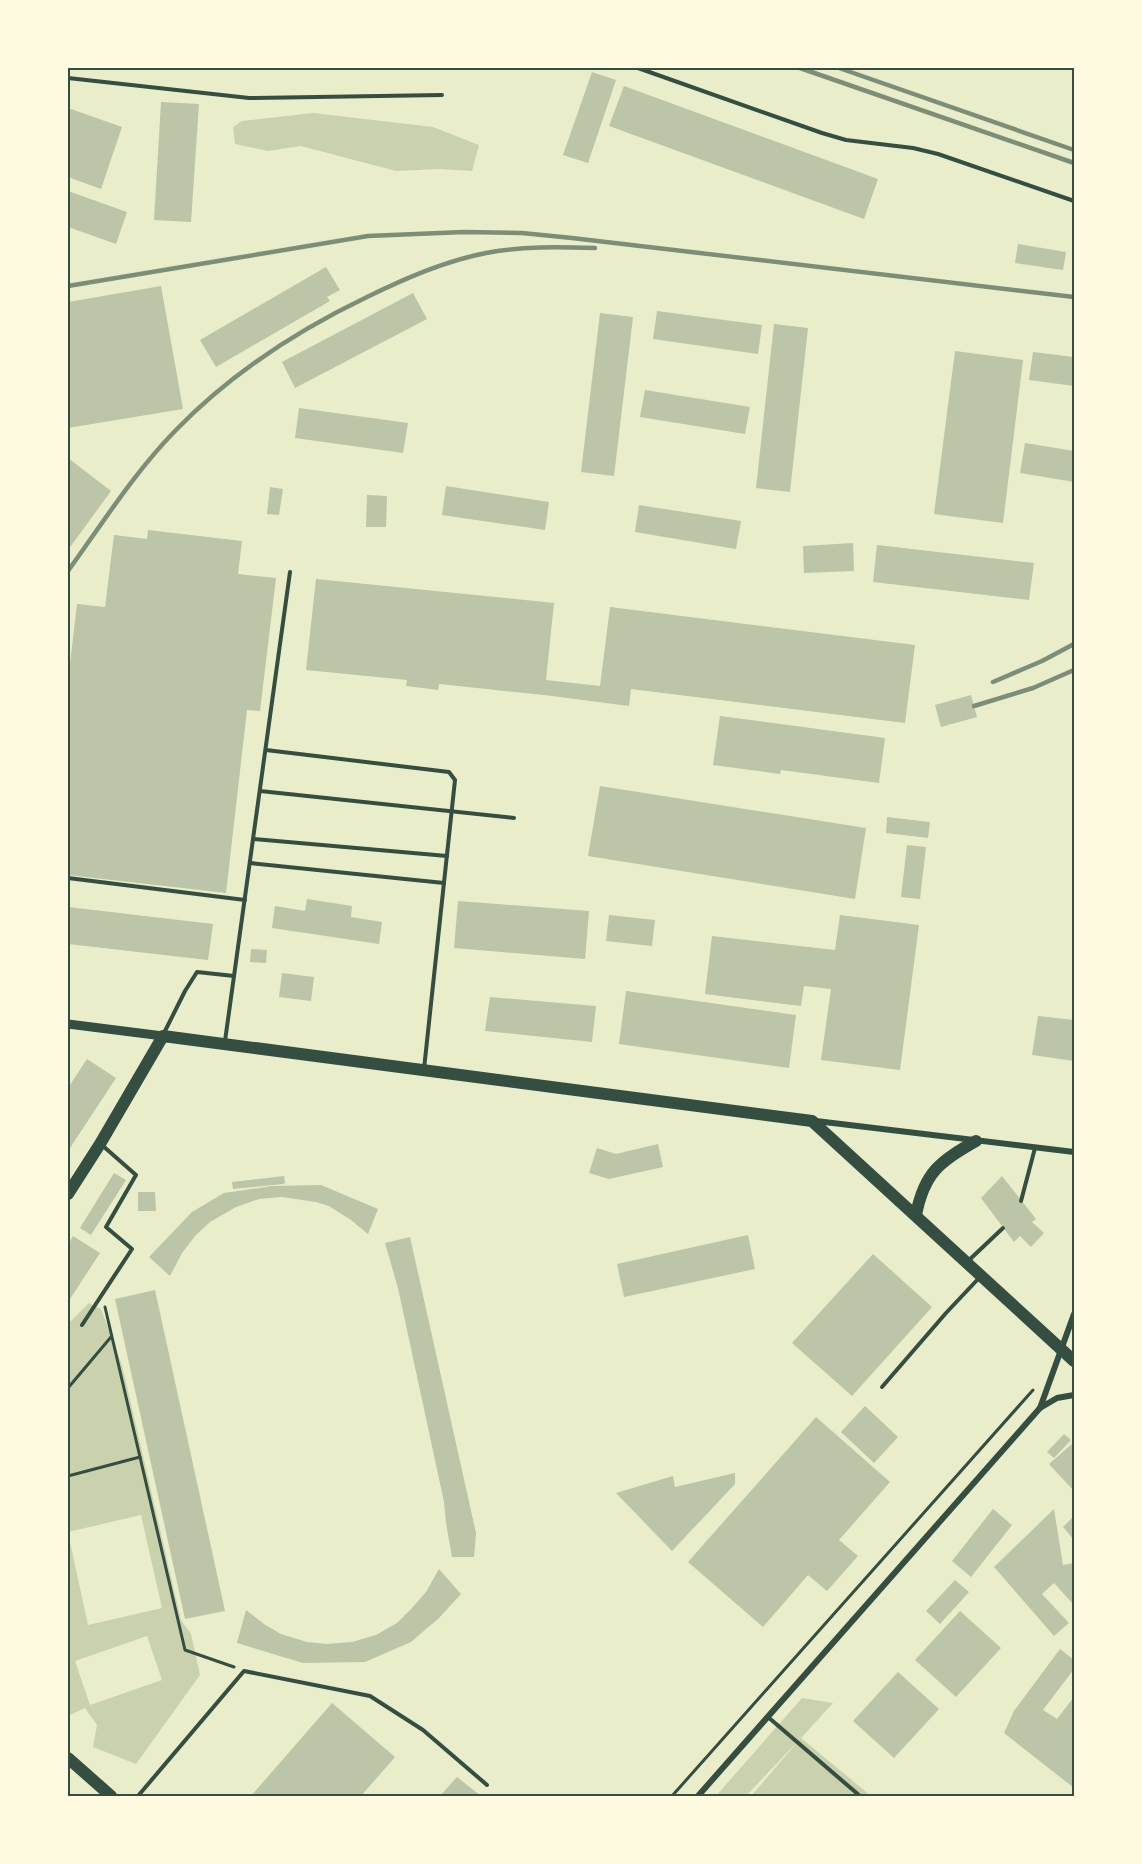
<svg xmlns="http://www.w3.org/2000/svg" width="1142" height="1864" font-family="Georgia,serif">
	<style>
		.green { fill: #cad2ad; fill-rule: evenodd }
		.building { fill: #bcc5a7 }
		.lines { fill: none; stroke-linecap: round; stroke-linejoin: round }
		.path { stroke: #344e41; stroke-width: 3 }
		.service { stroke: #344e41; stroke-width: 4 }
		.minor { stroke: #344e41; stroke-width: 6 }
		.tertiary { stroke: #344e41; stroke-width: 9 }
		.primary { stroke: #344e41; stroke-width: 12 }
		.rail { stroke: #7c8e77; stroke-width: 4.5 }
		.neatline { fill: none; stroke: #344e41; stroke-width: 2 }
	</style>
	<rect width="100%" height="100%" fill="#e9edc9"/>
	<g class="green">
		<path d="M313 113 433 127 479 145 472 171 439 169 396 171 301 146 268 151 235 144 233 127 242 121Z"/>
		<path d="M89 1303 101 1309 122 1365 181 1620 191 1634 200 1675 136 1764 93 1747 97 1725 85 1708 68 1716V1533L88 1625 162 1608 141 1515 68 1532V1345L70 1343 68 1335V1324ZM147 1636 162 1680 90 1705 75 1661Z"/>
		<path d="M802 1698 833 1703 801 1738 871 1796H751L800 1739 746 1796H716Z"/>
	</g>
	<g class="building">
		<path d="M592 72 616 80 588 163 563 155Z"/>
		<path d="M624 86 878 179 864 219 609 126Z"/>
		<path d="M161 102 199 104 191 222 154 220Z"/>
		<path d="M68 108 122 127 101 189 68 177Z"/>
		<path d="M68 191 127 212 116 244 68 227Z"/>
		<path d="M1018 244 1066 252 1063 270 1015 263Z"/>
		<path d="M326 267 340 290 327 297 330 301 216 367 200 340Z"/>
		<path d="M161 286 183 409 68 428V302Z"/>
		<path d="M413 293 427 319 295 388 282 362Z"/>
		<path d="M657 311 762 325 758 354 653 339Z"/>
		<path d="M600 313 633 317 614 476 581 472Z"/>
		<path d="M774 324 808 328 790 492 756 488Z"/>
		<path d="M955 351 1023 360 1003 523 934 514Z"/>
		<path d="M1033 352 1074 357V386L1029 380Z"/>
		<path d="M645 390 750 407 745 434 640 417Z"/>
		<path d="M299 408 408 423 403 453 295 438Z"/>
		<path d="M1025 443 1074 451V482L1020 473Z"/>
		<path d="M68 458 111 491 68 550Z"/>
		<path d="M446 486 549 502 545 530 442 515Z"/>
		<path d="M270 487 283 489 279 515 267 514Z"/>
		<path d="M367 495 387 496 386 527H366Z"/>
		<path d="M639 505 741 521 736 549 635 532Z"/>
		<path d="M148 530 242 541 238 574 276 578 260 711 247 710 226 893 68 875V681L77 604 105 607 114 535 147 539Z"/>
		<path d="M853 543 854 571 804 573 803 546Z"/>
		<path d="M877 545 1034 563 1029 600 873 582Z"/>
		<path d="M316 579 554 603 546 680 600 686 610 607 915 645 905 723 631 689 629 706 544 695 439 684 438 690 406 686 407 680 306 670Z"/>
		<path d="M971 695 977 717 941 727 935 705Z"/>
		<path d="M720 716 885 738 879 783 781 770 780 774 713 765Z"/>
		<path d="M600 786 866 828 855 899 588 856Z"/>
		<path d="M887 817 930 822 928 838 886 833Z"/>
		<path d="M907 845 926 847 920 899 901 897Z"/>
		<path d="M307 899 352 906 351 917 382 922 379 944 272 928 275 906 305 911Z"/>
		<path d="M458 901 589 911 585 959 454 948Z"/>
		<path d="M68 907 213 924 208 960 68 944Z"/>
		<path d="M609 915 655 920 652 946 606 941Z"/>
		<path d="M840 915 919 925 900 1070 821 1060 831 989 804 986 801 1006 705 994 712 936 835 950Z"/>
		<path d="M251 949 267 950 266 963 250 962Z"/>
		<path d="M282 973 314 977 311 1001 279 997Z"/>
		<path d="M626 991 796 1015 789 1068 619 1044Z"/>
		<path d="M490 997 596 1006 592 1042 485 1031Z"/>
		<path d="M1038 1016 1074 1020V1061L1032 1055Z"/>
		<path d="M87 1059 116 1078 68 1151V1088Z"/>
		<path d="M658 1144 663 1167 609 1179 589 1173 597 1148 616 1154Z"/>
		<path d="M114 1173 126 1180 91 1235 80 1228Z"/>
		<path d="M284 1176 285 1183 283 1184 233 1189 232 1182Z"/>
		<path d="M1002 1176 1036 1219 1032 1222 1044 1233 1031 1247 1020 1236 1014 1242 981 1198Z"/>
		<path d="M321 1185 378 1209 368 1234 351 1220 329 1206 316 1202 282 1197 259 1199 236 1207 210 1222 196 1235 182 1253 170 1276 149 1257 192 1212 224 1193 272 1186Z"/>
		<path d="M138 1192H155L156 1211H138Z"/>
		<path d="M748 1235 755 1269 624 1297 617 1264Z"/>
		<path d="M73 1236 100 1253 68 1302V1245Z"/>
		<path d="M410 1237 476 1533 474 1557H452L446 1523 444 1502 398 1288 385 1243Z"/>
		<path d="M873 1254 932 1307 852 1396 792 1343Z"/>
		<path d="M155 1290 225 1611 185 1619 115 1299Z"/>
		<path d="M865 1406 898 1437 874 1463 841 1432Z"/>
		<path d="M816 1417 890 1482 839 1540 858 1556 827 1591 808 1575 763 1627 688 1562Z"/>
		<path d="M1064 1434 1071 1440 1054 1458 1047 1452Z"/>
		<path d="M1072 1444 1074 1447V1491L1049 1464Z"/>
		<path d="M735 1473V1484L672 1551 616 1493 673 1476 675 1487Z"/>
		<path d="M993 1509 1012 1525 971 1577 952 1561Z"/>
		<path d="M1054 1509 1063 1565 1074 1563V1605L1054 1583 1042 1594 1069 1623 1054 1636 994 1567Z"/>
		<path d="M1074 1516V1540L1063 1527Z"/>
		<path d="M439 1569 461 1594 439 1618 411 1642 365 1662 303 1663 237 1643 246 1610 264 1624 281 1634 307 1642 327 1644 352 1642 376 1635 397 1623 412 1608 426 1592Z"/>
		<path d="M955 1580 969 1592 940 1624 926 1611Z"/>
		<path d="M960 1611 1001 1648 956 1697 915 1660Z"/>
		<path d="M1060 1649 1074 1660V1669L1043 1710 1057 1719 1074 1697V1788L1004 1733 1014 1711Z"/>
		<path d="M898 1672 939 1709 894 1758 853 1721Z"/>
		<path d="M332 1703 395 1757 361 1796H251Z"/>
		<path d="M457 1777 481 1796H440Z"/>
	</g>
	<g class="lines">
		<g class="path">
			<path d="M105 1307 185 1650 234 1667"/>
			<path d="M68 1388 111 1337"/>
			<path d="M68 1476 140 1457"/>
			<path d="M672 1796 1033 1390"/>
		</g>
		<g class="service">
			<path d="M638 68 822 133 846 140 913 148 938 154 1074 201"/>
			<path d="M68 78 249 98 442 95"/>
			<path d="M266 750 449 772 455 780 424 1069"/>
			<path d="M260 791 514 818"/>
			<path d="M253 839 447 856"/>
			<path d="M250 863 444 883"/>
			<path d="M68 878 245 900"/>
			<path d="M164 1033 185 991 197 972 234 976"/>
			<path d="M225 1041 290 572"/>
			<path d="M1021 1201 1035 1148"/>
			<path d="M967 1262 1003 1228"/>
			<path d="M82 1325 132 1249 106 1227 136 1175 103 1146"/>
			<path d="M882 1387 946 1313 979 1278"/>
			<path d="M768 1717 860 1796"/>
			<path d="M138 1796 244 1671 370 1696 423 1730 487 1785"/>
		</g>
		<g class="minor">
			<path d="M816 1121 1074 1152"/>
			<path d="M1040 1408 1057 1398 1074 1395"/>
			<path d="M698 1796 1040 1408 1074 1314"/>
		</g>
		<path class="tertiary" d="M68 1024 163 1036"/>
		<g class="primary">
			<path d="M68 1194 100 1144 163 1036 812 1121 1074 1361"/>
			<path d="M916 1215C924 1173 940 1161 976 1141"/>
			<path d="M68 1758 111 1796"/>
		</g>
		<g class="rail">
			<path d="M800 68 1074 163"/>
			<path d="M839 68 1074 150"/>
			<path d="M68 286 368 236 464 232 522 233 572 238 1074 297"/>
			<path d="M68 571C102 524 134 473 175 431 231 373 296 331 367 297 406 278 445 261 486 253 522 246 559 247 595 248"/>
			<path d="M993 682 1042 661 1074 644"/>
			<path d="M974 706 1033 688 1074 670"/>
		</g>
	</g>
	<rect width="1142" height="1864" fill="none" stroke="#fefae0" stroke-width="138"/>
	<rect x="69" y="69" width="1004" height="1726" class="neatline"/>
</svg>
